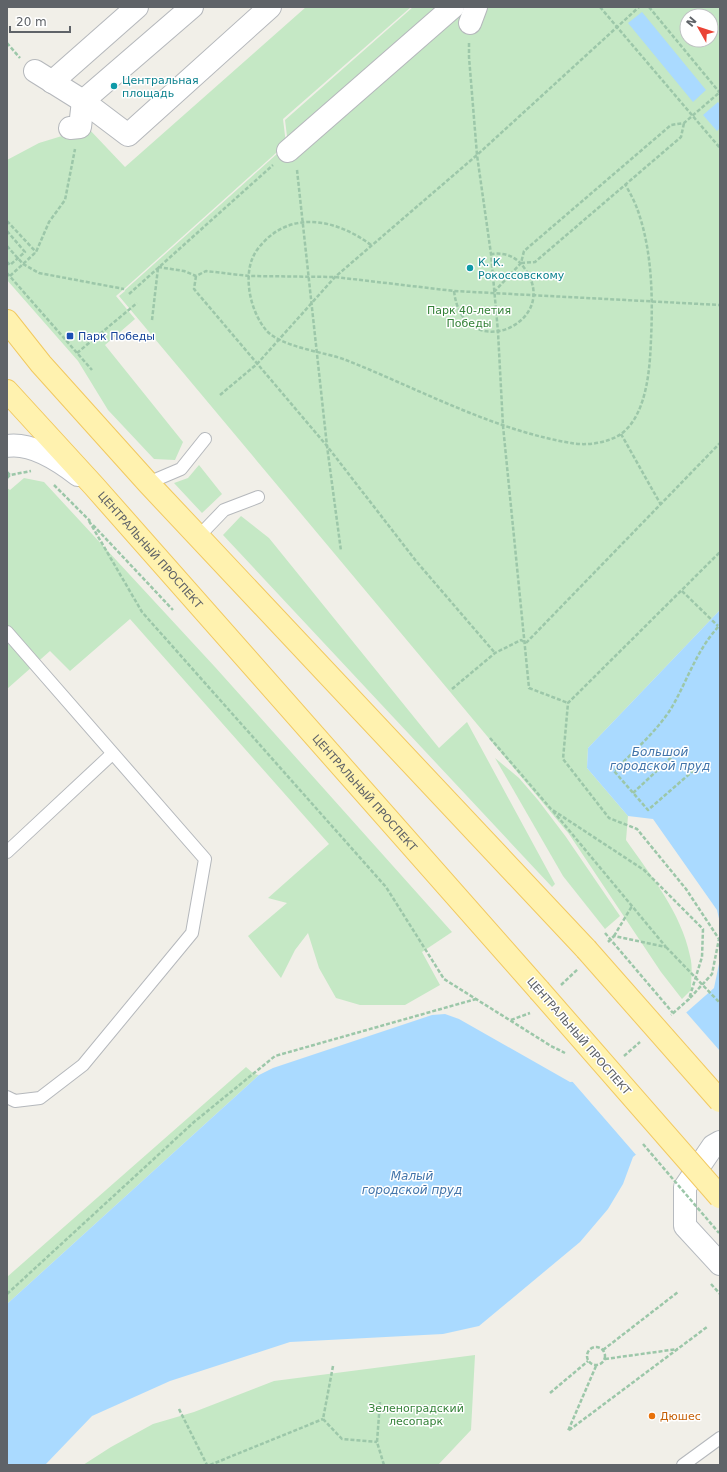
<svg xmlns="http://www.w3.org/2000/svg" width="727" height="1472" font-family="'DejaVu Sans',sans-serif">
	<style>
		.green { fill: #c5e8c5; fill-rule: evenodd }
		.water { fill: #aadaff }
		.pier { fill: #f1efe8 }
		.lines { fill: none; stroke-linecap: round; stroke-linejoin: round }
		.lane-casing { stroke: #b5b8bc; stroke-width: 14 }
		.street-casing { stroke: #b5b8bc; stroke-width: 24 }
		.secondary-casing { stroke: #b6babf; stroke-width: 24 }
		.primary-casing { stroke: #f2c960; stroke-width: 24 }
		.path { stroke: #9cc7a9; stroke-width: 2.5; stroke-dasharray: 4 2; stroke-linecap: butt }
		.lane { stroke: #fff; stroke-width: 12 }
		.street { stroke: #fff; stroke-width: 22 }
		.secondary { stroke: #fff; stroke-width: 22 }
		.primary { stroke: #fff2af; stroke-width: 22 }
		.primary-bridge-casing { stroke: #f2c960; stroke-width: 24; stroke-linecap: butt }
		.path-bridge { stroke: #9cc7a9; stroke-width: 2.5; stroke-dasharray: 4 2; stroke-linecap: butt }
		.primary-bridge { stroke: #fff2af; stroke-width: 22 }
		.culture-dot { fill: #0f9aa8; stroke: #fff; stroke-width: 1.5 }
		.transit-dot { fill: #1a4fb4; stroke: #fff; stroke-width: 1.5 }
		.food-dot { fill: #e8710a; stroke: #fff; stroke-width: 1.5 }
		.labels { text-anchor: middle; stroke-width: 3; stroke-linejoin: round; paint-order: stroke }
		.culture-label { font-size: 11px; fill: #0d838f; stroke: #fff; text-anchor: start }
		.park-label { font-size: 11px; fill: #348238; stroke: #fff }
		.transit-label { font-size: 11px; fill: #164399; stroke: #fff; text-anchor: start }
		.street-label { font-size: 11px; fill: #5f6368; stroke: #fff }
		.food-label { font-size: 11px; fill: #c56008; stroke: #fff; text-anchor: start }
		.water-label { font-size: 12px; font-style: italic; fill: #4174aa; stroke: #fff }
	</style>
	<rect width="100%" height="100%" fill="#f1efe8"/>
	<g class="green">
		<path d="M306 7H411L283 119 286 144 124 289 125 290 288 144 285 120 413 7H720V610L588 748 587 768 628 816 626 840C651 876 681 912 690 956 693 967 691 979 691 990L682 999 661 972 569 834 119 296 125 291 124 289 116 296 135 319 105 345 183 442 175 460 154 459 108 410 78 361 7 280V160L39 143 88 128 125 167ZM687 16H711V40H687Z"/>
		<path d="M199 465 222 494 202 513 174 483 188 478Z"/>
		<path d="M24 478 44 482 215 667 452 932 422 952 440 985 405 1005H360L336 998 319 968 308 933 295 950 281 978 248 936 287 903 268 898 329 844 130 619 70 671 50 651 7 689V488L10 490Z"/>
		<path d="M241 516 269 538 439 748 467 722 555 884 552 887 223 535Z"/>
		<path d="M495 758 519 778 538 800 566 837 620 916 605 929 563 876Z"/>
		<path d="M246 1067 254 1074 259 1075 7 1304V1277Z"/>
		<path d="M475 1355 471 1430 438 1465H83L111 1447 153 1424 194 1412 274 1381Z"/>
	</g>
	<g class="water">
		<path d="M642 12 706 90 693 102 628 23Z"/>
		<path d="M718 102 720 105V128L717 131 703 115Z"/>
		<path d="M720 610V923L717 910 653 819 628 816 587 768 588 748Z"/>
		<path d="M720 959V1087L633 1157 623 1184 608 1209 580 1242 479 1326 443 1334 290 1342 170 1381 92 1416 45 1465H7V1304L259 1075 273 1068 432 1015 445 1014 459 1019 570 1082 611 1079 714 988Z"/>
	</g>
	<path class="pier" d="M685 1011 720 1051V1090L637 1156 571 1080 610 1077Z"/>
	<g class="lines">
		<defs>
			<g id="lane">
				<path d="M148 483 181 469 205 439"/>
				<path d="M199 536 224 510 258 497"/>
				<path d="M7 632 205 859 192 933 83 1065 40 1098 15 1101 7 1097"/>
				<path d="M7 852 112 754"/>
				<path d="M683 1465 720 1438"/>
			</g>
			<g id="street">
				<path d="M470 23 476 7"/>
				<path d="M35 71 83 101 128 135 270 7"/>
				<path d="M52 82 137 7"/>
				<path d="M70 128 80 127 83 101 192 7"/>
				<path d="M288 151 453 7"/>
			</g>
			<g id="secondary">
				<path d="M7 446C32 442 60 461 78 475"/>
				<path d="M720 1142 713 1146 685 1187V1226L720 1264"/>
			</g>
			<g id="primary">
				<path d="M7 321 41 364 148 483 586 949"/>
				<path id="s1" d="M7 391 94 486 539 990"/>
			</g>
		</defs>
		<use href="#lane" class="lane-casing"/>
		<use href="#street" class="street-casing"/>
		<use href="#secondary" class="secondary-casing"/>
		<use href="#primary" class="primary-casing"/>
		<g class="path">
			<path d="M600 7 720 148"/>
			<path d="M649 7 720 93"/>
			<path d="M7 43 20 58"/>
			<path d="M469 43V57L477 155 491 254 498 332 503 426 529 688 568 703"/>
			<path d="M297 170 327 446 341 551"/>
			<path d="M7 221 36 252"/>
			<path d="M7 231 25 252 10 265 7 262"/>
			<path d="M371 245C335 218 287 209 257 250 241 272 250 311 266 330 280 347 325 352 346 360 419 389 493 430 571 443 586 446 608 443 621 434 647 415 650 368 651 339 653 297 652 251 638 211 635 202 630 193 625 184"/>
			<path d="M7 246 23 264 39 273 124 289"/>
			<path d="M521 263 535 262 681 137 684 123"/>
			<path d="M158 267 184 271 196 276 206 271 249 276 335 277 454 291 720 305"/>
			<path d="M7 273 92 370"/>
			<path d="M10 276 36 252 49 222 65 200 75 149"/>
			<path d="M196 276 194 289 327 446 416 561 495 653"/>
			<path d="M454 291C463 367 563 323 525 269 517 257 506 252 491 254"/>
			<path d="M494 292 521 263 524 251 671 125 684 123 720 92"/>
			<path d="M129 294 273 165"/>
			<path d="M152 320 158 268"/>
			<path d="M77 353 137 303"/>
			<path d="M220 395 257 364 335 277 477 155 639 7"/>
			<path d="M621 434 661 505"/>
			<path d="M7 472 10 475"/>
			<path d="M7 478 10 475 31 471"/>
			<path d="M54 485 90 521"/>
			<path d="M89 521 142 612 386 887 444 979 551 1046 565 1053"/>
			<path d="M93 525 173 610"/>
			<path d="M682 591 718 626"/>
			<path d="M526 643 720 443"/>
			<path d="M452 689 495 653 521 640 526 643"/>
			<path d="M490 738 551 809 644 870 703 929 702 957 689 999 671 1015"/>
			<path d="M694 770 648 810 614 771C633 752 658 730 672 707 688 679 697 649 720 625"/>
			<path d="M633 793 677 752"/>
			<path d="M553 811 666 947"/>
			<path d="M614 936 632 906"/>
			<path d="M608 942 614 936 666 947"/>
			<path d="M561 985 578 969"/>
			<path d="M690 998 712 974 719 939 686 889 637 829 609 818 563 759 568 703 720 552"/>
			<path d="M511 1020 530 1013"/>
			<path d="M624 1056 640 1042"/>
			<path d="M711 1284 720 1294"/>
			<path d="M7 1294 194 1122 275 1056 476 999"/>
			<circle cx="596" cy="1356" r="9"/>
			<path d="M603 1350 678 1292"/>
			<path d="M605 1359 678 1349"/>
			<path d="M333 1366 323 1419 342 1439 377 1442"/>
			<path d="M596 1366 568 1431 707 1327"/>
			<path d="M550 1393 588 1361"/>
			<path d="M380 1402 377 1442 384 1465"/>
			<path d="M179 1409 207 1465"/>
			<path d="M210 1465 323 1419"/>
		</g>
		<use href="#lane" class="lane"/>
		<use href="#street" class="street"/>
		<use href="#secondary" class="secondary"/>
		<use href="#primary" class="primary"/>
		<defs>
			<g id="primary-bridge">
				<path d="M586 949 720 1101"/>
				<path d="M539 990 720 1197"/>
			</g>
		</defs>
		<use href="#primary-bridge" class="primary-bridge-casing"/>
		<g class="path-bridge">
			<path d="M605 933 673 1013"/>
			<path d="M666 947 720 1003"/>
			<path d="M643 1144 719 1233"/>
		</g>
		<use href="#primary-bridge" class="primary-bridge"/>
	</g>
	<g class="culture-dot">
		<circle cx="114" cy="86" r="4"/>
		<circle cx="470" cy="268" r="4"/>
	</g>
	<rect class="transit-dot" x="66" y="332" width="8" height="8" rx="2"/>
	<circle class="food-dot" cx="652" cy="1416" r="4"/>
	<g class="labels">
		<g class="culture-label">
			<text x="122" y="84">Центральная<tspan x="122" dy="13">площадь</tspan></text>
			<text x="478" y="266">К. К.<tspan x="478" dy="13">Рокоссовскому</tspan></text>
		</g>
		<g class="park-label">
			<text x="469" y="314">Парк 40-летия<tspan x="469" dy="13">Победы</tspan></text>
			<text x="416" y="1412">Зеленоградский<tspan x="416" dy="13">лесопарк</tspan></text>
		</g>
		<g class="transit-label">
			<text x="78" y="340">Парк Победы</text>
		</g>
		<g class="street-label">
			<text dy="4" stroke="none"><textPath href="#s1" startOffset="214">ЦЕНТРАЛЬНЫЙ ПРОСПЕКТ</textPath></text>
			<text dy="4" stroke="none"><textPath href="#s1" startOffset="538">ЦЕНТРАЛЬНЫЙ ПРОСПЕКТ</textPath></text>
			<text transform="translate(579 1036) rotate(49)" y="4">ЦЕНТРАЛЬНЫЙ ПРОСПЕКТ</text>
		</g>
		<g class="food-label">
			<text x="660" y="1420">Дюшес</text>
		</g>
		<g class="water-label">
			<text x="660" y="756">Большой<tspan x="660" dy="14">городской пруд</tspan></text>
			<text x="412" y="1180">Малый<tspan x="412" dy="14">городской пруд</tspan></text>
		</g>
	</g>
	<rect width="727" height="1472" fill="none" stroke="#5f6368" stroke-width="16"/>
	<g transform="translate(699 28) rotate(309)"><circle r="19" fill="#ffffff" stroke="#bfc1c3"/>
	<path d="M0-3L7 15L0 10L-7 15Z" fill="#ea4335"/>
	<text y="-6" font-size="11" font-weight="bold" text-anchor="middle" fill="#5f6368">N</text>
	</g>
	<path d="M10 26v6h60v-6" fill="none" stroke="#5f6368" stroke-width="2"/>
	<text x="16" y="26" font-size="12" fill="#5f6368" stroke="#ffffff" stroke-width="3" paint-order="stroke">20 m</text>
</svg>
